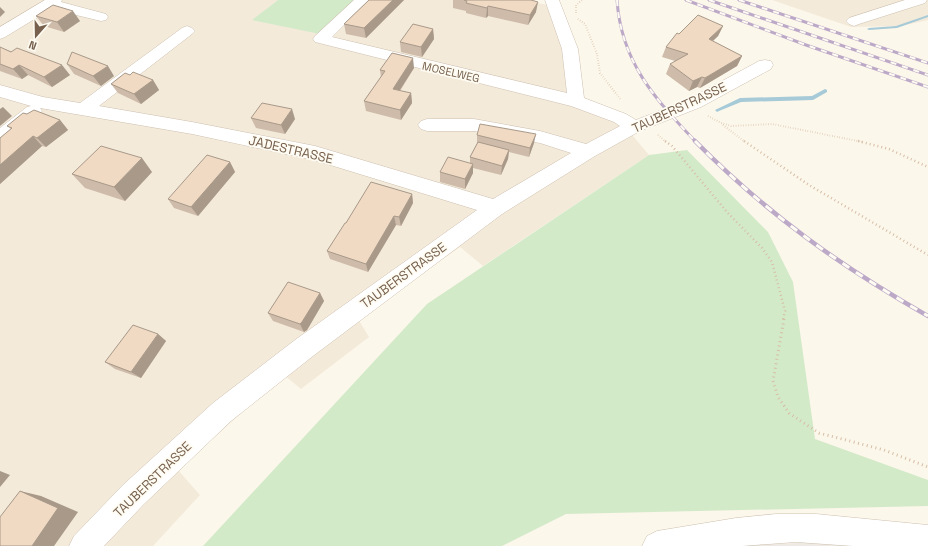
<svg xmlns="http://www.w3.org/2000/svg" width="928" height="546" font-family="'Space Grotesk',sans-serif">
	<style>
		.residential { fill: #f3eada }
		.industrial { fill: #eee9e3 }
		.green { fill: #d3eac9 }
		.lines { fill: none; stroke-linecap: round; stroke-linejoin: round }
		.stream { fill: #a6cad7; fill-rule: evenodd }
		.minor-casing { stroke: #cec0b0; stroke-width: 1 }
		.path-far2 { stroke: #d6bea6; stroke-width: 2; stroke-dasharray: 0.5 2; stroke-linecap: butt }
		.path-far1 { stroke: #d6bea6; stroke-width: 2.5; stroke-dasharray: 1 3; stroke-linecap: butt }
		.path { stroke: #d6bea6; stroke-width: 3; stroke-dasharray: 1 3.5; stroke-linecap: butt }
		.minor { fill: #fff; fill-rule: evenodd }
		.rail-far1-casing { stroke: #bca8c7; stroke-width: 3 }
		.rail-casing { stroke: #bca8c7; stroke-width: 4.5 }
		.rail-far1 { stroke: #fefbf2; stroke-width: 2; stroke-dasharray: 6; stroke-linecap: butt }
		.rail { stroke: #fefbf2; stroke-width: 3; stroke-dasharray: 8; stroke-linecap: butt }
		.wall { fill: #cebba9 }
		.shaded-wall { fill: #a89989 }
		.building { fill: #f0dac4; stroke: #a89989 }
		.labels { text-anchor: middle; stroke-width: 3.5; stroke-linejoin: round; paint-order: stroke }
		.far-street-label { font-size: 11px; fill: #77614e; stroke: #fefbf2 }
		.street-label { font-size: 13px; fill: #77614e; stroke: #fefbf2 }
	</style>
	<rect width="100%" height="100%" fill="#fcf7eb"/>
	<g class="residential">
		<path d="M0 0H278L253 20 368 0H523L548 5 566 48 570 94 624 125 649 155 483 266 460 247 358 319 369 337 301 389 284 375 178 470 200 495 153 546H0Z"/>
		<path d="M772 0H928V20L901 26 851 27Z"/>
	</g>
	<path class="industrial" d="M916 538 928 541V546H723Z"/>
	<g class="green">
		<path d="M278 0H357L320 34 252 20Z"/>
		<path d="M687 150 768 232 793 282 815 439 928 480V506L566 514 502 546H203L427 304 649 155Z"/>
	</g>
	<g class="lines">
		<g class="stream">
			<path d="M928 15V17L897 28 869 30 867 29 869 28 896 26Z"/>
			<path d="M825 89 827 90V92L813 100 741 102 719 111 717 112 715 110 740 98 812 96Z"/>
		</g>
		<defs>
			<g id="minor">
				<path d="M45 0H62L61 2 106 14 108 17 106 20 101 21 51 9 5 37 0 39V27Z"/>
				<path d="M354 0H369L332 37 567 93 562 49 545 0H559L578 49 584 98 626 114 636 120 689 99 759 61 765 60 771 61 773 65 771 69 701 107 640 131 595 156 502 214 313 356 231 421 143 505 104 546H69L74 536 123 485 213 403 295 340 477 210 314 160 192 134 40 108 42 111 39 115 6 143 0 144V128L27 107 31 106 0 97V85L43 97 80 103 182 28 187 26 192 28 195 31 192 34 99 106 192 122 315 146 493 199 571 153 540 143 474 131H427L421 129 418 125 421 121 427 119H474L540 131 586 144 620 126 614 122 571 106 315 42 313 39 315 36Z"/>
				<path d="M905 0H927L925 3 859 24 854 26 849 24 846 21 849 18Z"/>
				<path d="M776 514H816L928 525V546H853L796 542 742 546H642L647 536 657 531 736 518Z"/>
			</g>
		</defs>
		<use href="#minor" class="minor-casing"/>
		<g class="path-far2">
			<path d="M576 13V5L582 0"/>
			<path d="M578 19 585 24 597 54 600 73 621 100"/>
			<path d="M708 116 721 123 731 126 772 124 863 142"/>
			<path d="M723 125 745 142"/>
			<path d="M658 135 666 142"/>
		</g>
		<g class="path-far1">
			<path d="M665 141 672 146 727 212 762 248 772 262 785 311 783 320"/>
			<path d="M744 141 809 185 928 255"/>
			<path d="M858 141 889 149 928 167"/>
		</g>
		<path class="path" d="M784 319 773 381 778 397 789 413 819 433 884 450 928 467"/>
		<use href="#minor" class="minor"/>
		<defs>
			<g id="rail-far1">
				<path d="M617 0C621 62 655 99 696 142"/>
				<path d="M686 0 806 45 928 87"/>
				<path d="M709 0 928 75"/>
				<path d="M739 0 928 63"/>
			</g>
			<path id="rail" d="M695 141C766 213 840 266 928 316"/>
		</defs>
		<use href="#rail-far1" class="rail-far1-casing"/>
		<use href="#rail" class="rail-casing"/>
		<use href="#rail-far1" class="rail-far1"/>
		<use href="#rail" class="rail"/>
	</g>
	<g class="wall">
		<path d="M369 0H404L366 38 346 34 344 24Z"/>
		<path d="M453 0H531L536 12 528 25 488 16 486 18 466 13V11L453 8Z"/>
		<path d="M36 16 80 21 64 32 44 26Z"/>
		<path d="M723 26 718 36 713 41 742 56 737 66 700 88 697 87 689 91 666 74 670 64 675 61 662 57 666 47 679 34Z"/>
		<path d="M433 29 434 39 422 57 401 52 400 42Z"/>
		<path d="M0 47 70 75 52 87 28 75 22 79 0 71Z"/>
		<path d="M67 64 114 76 101 86 74 74Z"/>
		<path d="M414 68 400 91 411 93 412 103 401 120 366 111 364 101 381 77 380 70Z"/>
		<path d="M130 75 153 80 159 90 141 104 118 93 111 84Z"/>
		<path d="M27 114 60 120 68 130 46 147 42 146 0 184V138L11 129 7 126Z"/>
		<path d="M251 118 295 119 285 134 256 128Z"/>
		<path d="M477 135 534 143 529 157 509 152 508 159 501 175 473 168V173L465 189 440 182V172L470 163V157L477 144Z"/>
		<path d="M230 162 235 172 198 216 174 208 168 199Z"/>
		<path d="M152 172 125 201 85 188 72 174Z"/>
		<path d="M412 194 413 203 401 226 396 225 368 272 330 259 327 251 346 223Z"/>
		<path d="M320 293 324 301 307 330 304 332 273 321 268 313Z"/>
		<path d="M158 334 166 341 141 378 115 369 105 362Z"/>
	</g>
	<g class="shaded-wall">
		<path d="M393 0H404L366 38 364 28Z"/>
		<path d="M538 2 536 12 528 25 530 15Z"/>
		<path d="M488 6V16L486 18 487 8Z"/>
		<path d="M0 7 5 12 0 17Z"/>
		<path d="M73 11 80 21 64 32 57 22Z"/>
		<path d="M723 26 718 36 704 49 709 39Z"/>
		<path d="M433 29 434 39 422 57 421 47Z"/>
		<path d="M742 56 737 66 700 88 705 78Z"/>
		<path d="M413 58 414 68 394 99 393 89Z"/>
		<path d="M19 65 28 75 22 79 13 69Z"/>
		<path d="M62 65 70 75 52 87 44 77Z"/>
		<path d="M108 66 114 76 101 86 93 76Z"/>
		<path d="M702 77 697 87 689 91 693 81Z"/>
		<path d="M153 80 159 90 141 104 134 94Z"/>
		<path d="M411 93 412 103 401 120 400 110Z"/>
		<path d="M3 107 12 116 0 126V109Z"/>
		<path d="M292 109 295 119 285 134 281 125Z"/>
		<path d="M60 120 68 130 46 147 37 138Z"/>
		<path d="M536 134 534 143 529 157 530 148Z"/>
		<path d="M33 136 42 146 0 184V165Z"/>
		<path d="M509 150 508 159 501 175 502 166Z"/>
		<path d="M142 158 152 172 125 201 114 187Z"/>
		<path d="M230 162 235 172 198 216 191 207Z"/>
		<path d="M473 164V173L465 189V179Z"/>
		<path d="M412 194 413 203 401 226 399 217Z"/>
		<path d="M394 216 396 225 368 272 366 264Z"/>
		<path d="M320 293 324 301 307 330 304 332 300 324Z"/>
		<path d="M158 334 166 341 141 378 131 372Z"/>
		<path d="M0 471 10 475 0 487Z"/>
		<path d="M20 491 41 496 78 512 54 546H32Z"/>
	</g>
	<g class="building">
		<path d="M369 0H393L364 28 344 24Z"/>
		<path d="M464 0H531L538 2 530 15 488 6 487 8 466 3 467 1Z"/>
		<path d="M53 5 73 11 57 22 36 16Z"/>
		<path d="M698 15 723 26 709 39 742 56 705 78 702 77 693 81 670 64 688 54 666 47 677 33 679 34Z"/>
		<path d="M413 24 433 29 421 47 400 42Z"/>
		<path d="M0 47 11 52 17 48 62 65 44 77 19 65 13 69 0 64Z"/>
		<path d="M72 52 108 66 93 76 67 64Z"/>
		<path d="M392 53 413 58 393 89 411 93 400 110 364 101 385 71 380 70Z"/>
		<path d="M133 72 153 80 134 94 111 84 125 73 130 75Z"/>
		<path d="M262 103 292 109 281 125 251 118Z"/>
		<path d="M34 110 60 120 37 138 33 136 0 165V138L12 128 7 126 23 113 27 114Z"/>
		<path d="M480 124 536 134 530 148 477 135Z"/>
		<path d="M478 142 509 150 502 166 470 157Z"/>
		<path d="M101 146 142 158 114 187 72 174Z"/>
		<path d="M207 155 230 162 191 207 168 199Z"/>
		<path d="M448 157 473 164 465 179 440 172Z"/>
		<path d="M371 182 412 194 399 217 394 216 366 264 327 251 345 223H346Z"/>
		<path d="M288 282 320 293 302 322 300 324 268 313Z"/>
		<path d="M133 325 158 334 131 372 105 362Z"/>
		<path d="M20 491 58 508 32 546H0V517Z"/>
	</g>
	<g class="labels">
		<g class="far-street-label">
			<text transform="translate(451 72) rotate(13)" y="4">MOSELWEG</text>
		</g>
		<g class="street-label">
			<text transform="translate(679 107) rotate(-25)" y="5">TAUBERSTRASSE</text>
			<text transform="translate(291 149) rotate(13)" y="5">JADESTRASSE</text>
			<text transform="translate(403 275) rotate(-36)" y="5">TAUBERSTRASSE</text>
			<text transform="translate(152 479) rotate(-44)" y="5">TAUBERSTRASSE</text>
		</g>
	</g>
	<g transform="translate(36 36) rotate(200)" stroke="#fefbf2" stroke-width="3" paint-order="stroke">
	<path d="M0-3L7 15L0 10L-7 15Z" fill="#77614e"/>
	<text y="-6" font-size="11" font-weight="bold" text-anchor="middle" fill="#77614e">N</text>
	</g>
</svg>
